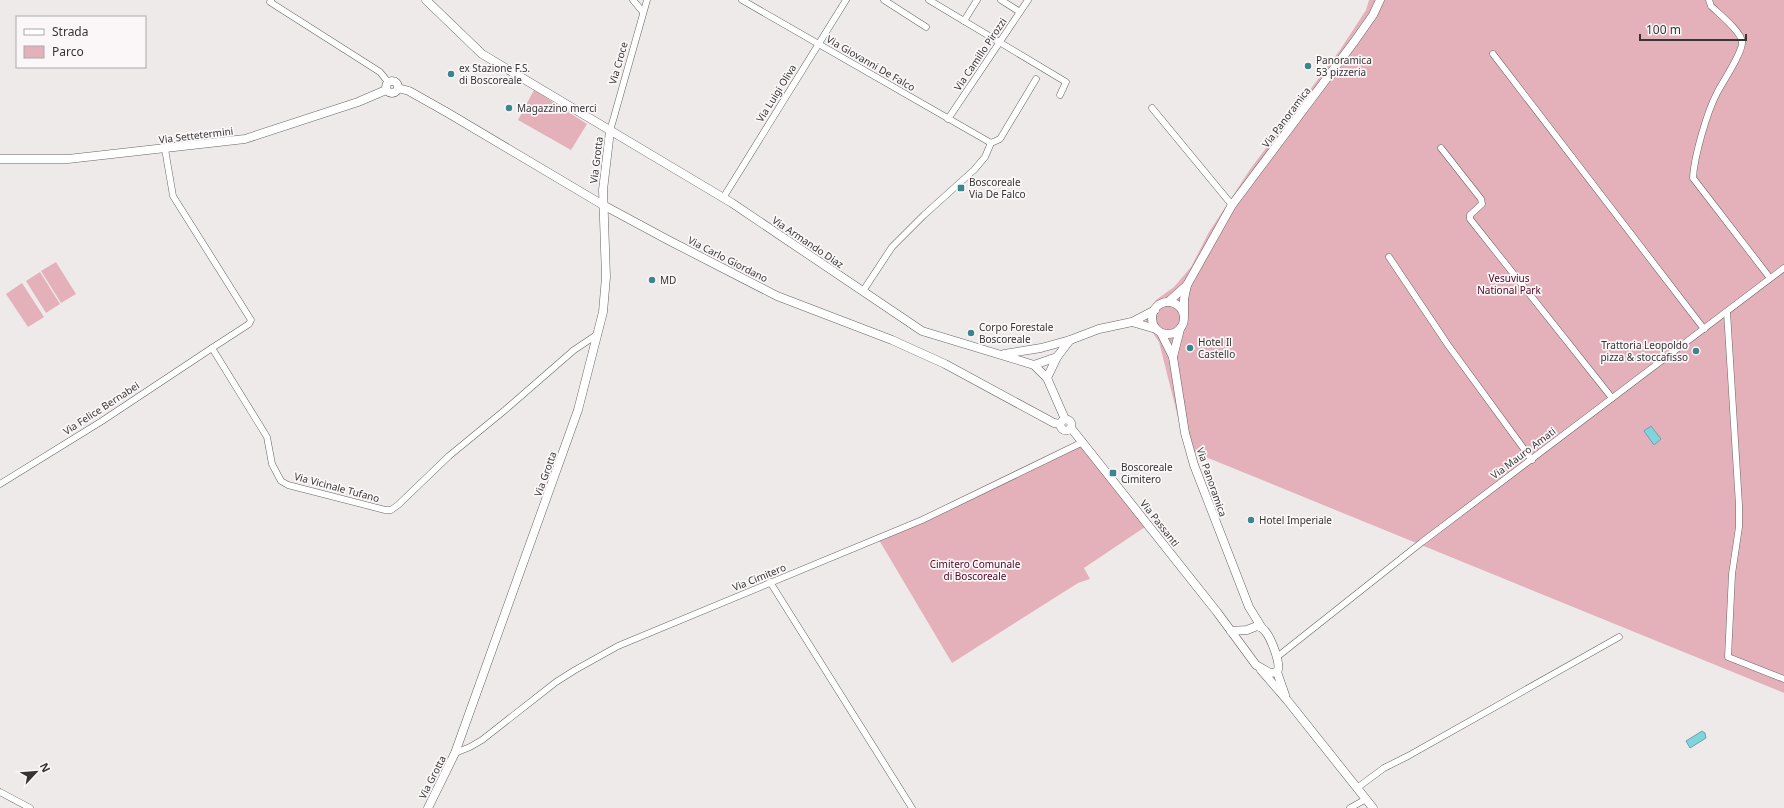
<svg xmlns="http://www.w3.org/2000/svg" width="1784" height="808" font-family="'Noto Sans',sans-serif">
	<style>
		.green { fill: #e4b1bb }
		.water { fill: #81d3dd; stroke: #6aa4ab }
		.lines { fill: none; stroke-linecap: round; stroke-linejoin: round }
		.street-casing { stroke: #686465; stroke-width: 7 }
		.secondary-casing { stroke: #686465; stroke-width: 9 }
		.street { stroke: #fff; stroke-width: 6 }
		.secondary { stroke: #fff; stroke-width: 8 }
		.poi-dot { fill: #3d858d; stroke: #fbf7f8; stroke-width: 1.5 }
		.labels { text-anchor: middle; stroke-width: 3.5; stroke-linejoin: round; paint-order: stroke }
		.street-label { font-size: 10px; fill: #363535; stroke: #fbf7f8 }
		.poi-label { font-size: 10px; fill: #363535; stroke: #fbf7f8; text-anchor: start }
		.park-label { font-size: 10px; fill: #530322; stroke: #fbf7f8 }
	</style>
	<rect width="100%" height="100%" fill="#eeeaea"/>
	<g class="green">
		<path d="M1369 0H1784V693L1186 449 1159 342 1146 323V314L1156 300 1174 287 1191 267 1209 232 1251 168 1340 50 1366 10Z"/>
		<path d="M534 90 587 124 571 150 518 120Z"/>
		<path d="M56 262 76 294 61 303 41 271Z"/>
		<path d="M40 272 60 304 46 313 26 281Z"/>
		<path d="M22 283 44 317 28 327 6 294Z"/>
		<path d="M1081 446 1145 527 1084 568 1090 579 1078 583 952 663 879 540Z"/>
	</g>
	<g class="water">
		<path d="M1651 426 1661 439 1654 445 1644 431Z"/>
		<path d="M1702 731 1705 733 1706 738 1690 748 1686 741Z"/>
	</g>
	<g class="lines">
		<defs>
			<g id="street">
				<path d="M271 0 270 2 380 72 388 82"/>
				<path d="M633 0 643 12"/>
				<path d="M742 0 991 143"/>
				<path d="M884 0 926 27"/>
				<path d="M929 0 1066 82 1060 95"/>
				<path d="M1001 0 1020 12"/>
				<path d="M1709 0 1711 6C1718 13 1742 32 1742 42 1743 52 1722 83 1717 93 1707 112 1694 157 1693 178L1770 278"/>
				<path d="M964 21 977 0"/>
				<path d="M1493 54 1704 329"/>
				<path d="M1152 108 1232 205"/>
				<path d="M948 119 1028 0"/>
				<path d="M610 131 647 0"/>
				<path d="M1441 148 1481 199 1482 204 1470 215V219L1612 398"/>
				<path d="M165 149 173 196 251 320 249 324 212 348 267 437 272 464 281 481 288 485 385 510H391L398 505 449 456 505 410 574 350 598 334"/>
				<path d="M723 198 846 0"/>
				<path d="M1389 257 1448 345 1532 460"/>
				<path d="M863 291 892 247 924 215 974 170 985 157 991 143 1000 139 1036 79"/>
				<path d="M1727 312 1739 505V527L1732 574 1728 657 1784 679"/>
				<path d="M0 484 102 421 212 348"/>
				<path d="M770 582 912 808"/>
				<path d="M1277 657 1422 542 1784 268"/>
				<path d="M455 753 470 747 482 740 556 682 575 670 618 646 922 520 1083 442"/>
				<path d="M1357 788 1384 768 1408 756 1619 637"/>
				<path d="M0 792 30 808"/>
				<path d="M1350 808 1366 799"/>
			</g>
			<g id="secondary">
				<path d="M426 0 482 54 732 203 922 331 1034 365 1057 357"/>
				<circle cx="392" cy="87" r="6"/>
				<path d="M398 88 409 91 448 113 603 205 668 240 777 296 892 340 945 364 1054 423 1060 424"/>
				<path d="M0 159H68L245 139 358 102 386 90"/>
				<path d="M1168 302 1187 285 1232 205 1354 42 1373 15 1380 0"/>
				<circle cx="1168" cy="318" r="16"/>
				<path d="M1184 314V299L1187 285"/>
				<path d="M1132 322 1156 329"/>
				<path d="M1161 333 1173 357 1185 433 1194 465 1249 607 1262 628"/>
				<path d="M1004 354 1041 348 1070 340 1099 329 1132 322 1155 310"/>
				<path d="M1173 357 1180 329"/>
				<path d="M1034 365 1047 378 1065 419"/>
				<path d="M1047 378 1057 357 1070 340"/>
				<circle cx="1066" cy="425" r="5.5"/>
				<path d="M1071 428 1217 612 1256 665 1270 673 1277 672"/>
				<path d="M1231 631 1247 630 1257 626C1261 627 1263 628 1265 631 1271 638 1282 665 1277 672L1285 695"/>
				<path d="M1261 670 1287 700 1373 808"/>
				<path d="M428 808 455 753 578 410 603 312 606 277 603 190 610 131"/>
			</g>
		</defs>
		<use href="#street" class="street-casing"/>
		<use href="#secondary" class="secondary-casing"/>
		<use href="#street" class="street"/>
		<use href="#secondary" class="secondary"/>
	</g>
	<g class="poi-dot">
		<circle cx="1308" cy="66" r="4"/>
		<circle cx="451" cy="74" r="4"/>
		<circle cx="509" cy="108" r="4"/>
		<rect x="957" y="184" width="8" height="8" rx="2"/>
		<circle cx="652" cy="280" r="4"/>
		<circle cx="971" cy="333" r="4"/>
		<circle cx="1190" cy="348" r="4"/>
		<circle cx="1696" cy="351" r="4"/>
		<rect x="1109" y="469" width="8" height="8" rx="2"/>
		<circle cx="1251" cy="520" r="4"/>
	</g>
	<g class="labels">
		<g class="street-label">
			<text transform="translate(980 54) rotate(-56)" y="4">Via Camillo Pirozzi</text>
			<text transform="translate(618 63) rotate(-74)" y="4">Via Croce</text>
			<text transform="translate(871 63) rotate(30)" y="4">Via Giovanni De Falco</text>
			<text transform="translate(776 93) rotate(-58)" y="4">Via Luigi Oliva</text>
			<text transform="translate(1286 117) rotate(-53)" y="4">Via Panoramica</text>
			<text transform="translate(196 135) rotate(-7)" y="4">Via Settetermini</text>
			<text transform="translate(596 160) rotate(-83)" y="4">Via Grotta</text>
			<text transform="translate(808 242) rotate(34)" y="4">Via Armando Diaz</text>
			<text transform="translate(728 259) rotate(27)" y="4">Via Carlo Giordano</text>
			<text transform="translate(101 408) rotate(-33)" y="4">Via Felice Bernabei</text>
			<text transform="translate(1523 453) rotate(-37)" y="4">Via Mauro Amati</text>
			<text transform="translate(545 474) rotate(-70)" y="4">Via Grotta</text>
			<text transform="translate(1212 482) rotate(71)" y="4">Via Panoramica</text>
			<text transform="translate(337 487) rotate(15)" y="4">Via Vicinale Tufano</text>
			<text transform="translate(1160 523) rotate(52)" y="4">Via Passanti</text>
			<text transform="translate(759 577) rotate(-22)" y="4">Via Cimitero</text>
			<text transform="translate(432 777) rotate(-63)" y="4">Via Grotta</text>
		</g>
		<g class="poi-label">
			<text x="1316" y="64">Panoramica<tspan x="1316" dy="12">53 pizzeria</tspan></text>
			<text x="459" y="72">ex Stazione F.S.<tspan x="459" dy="12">di Boscoreale</tspan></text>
			<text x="517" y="112">Magazzino merci</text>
			<text x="969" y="186">Boscoreale<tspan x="969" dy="12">Via De Falco</tspan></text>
			<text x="660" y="284">MD</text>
			<text x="979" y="331">Corpo Forestale<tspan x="979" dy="12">Boscoreale</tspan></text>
			<text x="1198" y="346">Hotel Il<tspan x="1198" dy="12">Castello</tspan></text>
			<text x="1688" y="349" text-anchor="end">Trattoria Leopoldo<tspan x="1688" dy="12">pizza &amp; stoccafisso</tspan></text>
			<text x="1121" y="471">Boscoreale<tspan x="1121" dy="12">Cimitero</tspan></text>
			<text x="1259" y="524">Hotel Imperiale</text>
		</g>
		<g class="park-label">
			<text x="1509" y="282">Vesuvius<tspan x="1509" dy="12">National Park</tspan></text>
			<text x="975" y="568">Cimitero Comunale<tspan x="975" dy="12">di Boscoreale</tspan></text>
		</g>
	</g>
	<rect x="16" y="16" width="130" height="52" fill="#fbf7f8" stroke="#aca9aa"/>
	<rect x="24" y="29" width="20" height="6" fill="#ffffff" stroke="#aca9aa"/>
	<text x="52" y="36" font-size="12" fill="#363535">Strada</text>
	<rect x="24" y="46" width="20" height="12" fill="#e4b1bb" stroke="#aca9aa"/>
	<text x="52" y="56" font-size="12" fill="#363535">Parco</text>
	<g transform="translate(36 772) rotate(64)" stroke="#fbf7f8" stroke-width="3" paint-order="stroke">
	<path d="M0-3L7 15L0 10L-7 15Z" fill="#363535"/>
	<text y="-6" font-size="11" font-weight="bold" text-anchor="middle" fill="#363535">N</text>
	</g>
	<path d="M1640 34v6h106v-6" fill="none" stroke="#363535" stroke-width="2"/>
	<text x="1646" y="34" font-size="12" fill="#363535" stroke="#fbf7f8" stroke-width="3" paint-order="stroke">100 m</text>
</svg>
